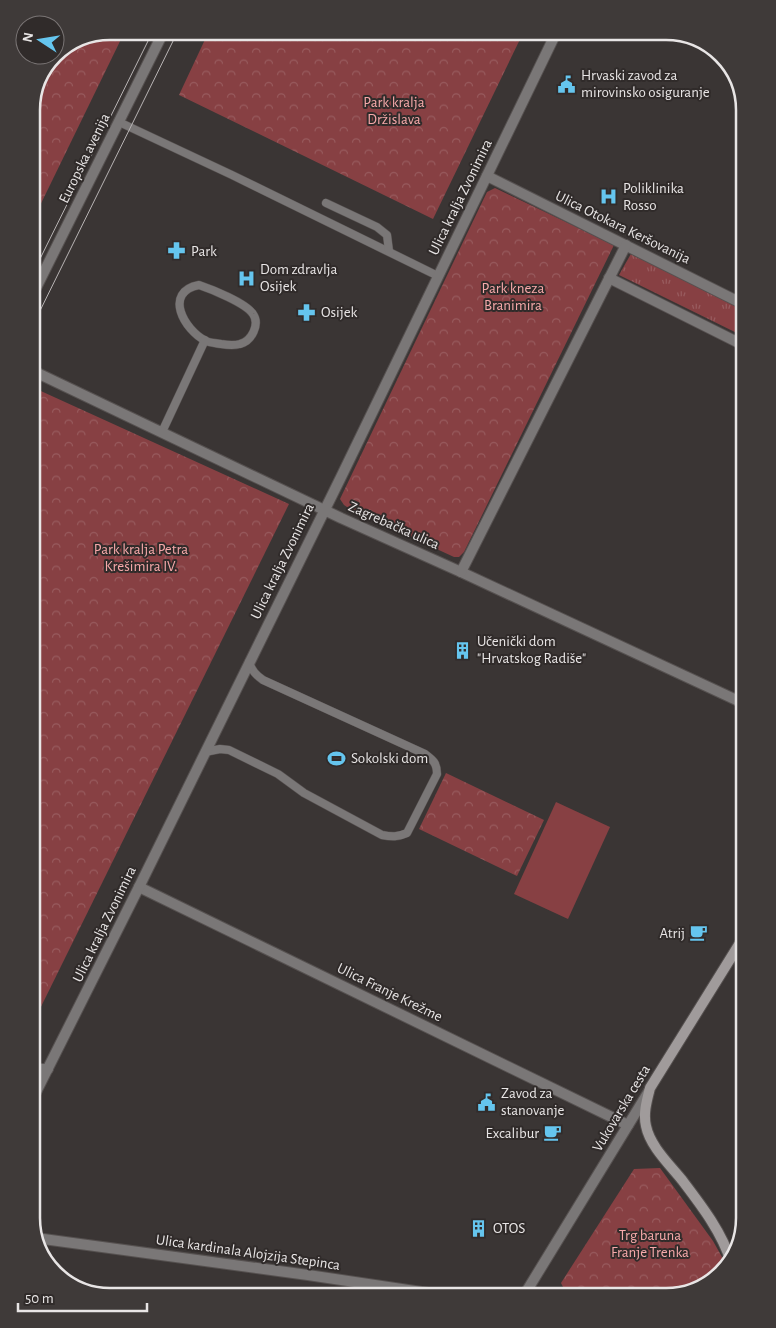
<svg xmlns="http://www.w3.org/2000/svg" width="776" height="1328" font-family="'Alegreya Sans',sans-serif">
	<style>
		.grass { fill: url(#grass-tufts) }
		.forest { fill: url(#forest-crowns) }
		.pitch { fill: #874043 }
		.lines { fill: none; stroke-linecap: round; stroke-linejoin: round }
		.service-casing { stroke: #565150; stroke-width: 9 }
		.minor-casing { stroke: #565150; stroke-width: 12 }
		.tertiary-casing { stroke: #565150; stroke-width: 12 }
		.secondary-casing { stroke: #565150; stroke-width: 12 }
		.service { stroke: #7a7777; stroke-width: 8 }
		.minor { stroke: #7a7777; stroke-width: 10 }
		.tertiary { stroke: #7a7777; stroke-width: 10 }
		.secondary { stroke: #a09b9b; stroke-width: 10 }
		.tram { stroke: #b8b4b4; stroke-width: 1 }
		.labels { text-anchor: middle; stroke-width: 4; stroke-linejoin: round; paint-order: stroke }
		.poi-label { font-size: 15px; fill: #e8e5e5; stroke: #302b2a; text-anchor: start }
		.park-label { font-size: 15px; fill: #f7a9aa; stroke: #302b2a }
		.street-label { font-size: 15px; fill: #e8e5e5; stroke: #302b2a }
		.rim { fill: none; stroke: #e8e5e5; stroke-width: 2.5 }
	</style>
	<defs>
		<pattern id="grass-tufts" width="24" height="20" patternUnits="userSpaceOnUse" patternTransform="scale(1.25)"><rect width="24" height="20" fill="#874043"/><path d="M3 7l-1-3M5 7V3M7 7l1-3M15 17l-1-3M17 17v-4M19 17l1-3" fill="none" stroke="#985b5e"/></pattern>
		<pattern id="forest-crowns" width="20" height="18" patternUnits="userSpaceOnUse" patternTransform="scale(1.25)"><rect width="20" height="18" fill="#874043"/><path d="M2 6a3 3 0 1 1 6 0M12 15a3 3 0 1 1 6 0" fill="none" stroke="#985b5e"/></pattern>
	</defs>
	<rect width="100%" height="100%" fill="#3a3534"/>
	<path class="grass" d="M632 252 745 309V337L619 275Z"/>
	<g class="forest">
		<path d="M110 31H125L31 224V105L55 54Z"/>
		<path d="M209 31H524L433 219 179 95Z"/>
		<path d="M495 188 614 245 464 552 459 557H454L350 509 344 505 340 499 487 192Z"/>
		<path d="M32 387 289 504 31 1027V389Z"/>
		<path d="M446 773 544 820 517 876 419 829Z"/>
		<path d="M660 1168 713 1241 722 1257 725 1267 701 1289 666 1297H568L561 1283 634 1169Z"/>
	</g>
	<path class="pitch" d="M556 802 610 827 568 919 514 894Z"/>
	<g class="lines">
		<defs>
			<g id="service">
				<path d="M119 122 232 175 438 276"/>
				<path d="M326 203 377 227 387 235 389 251"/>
				<path d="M199 285C211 289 246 303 253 314 260 324 252 341 240 344 233 346 227 345 221 344 216 343 210 343 206 341 184 330 163 292 199 285Z"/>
				<path d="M162 432 205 340"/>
				<path d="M205 752 220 749 229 750 278 774 304 793 382 835C392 837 398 837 407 833L437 774C437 763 433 760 425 754L263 680C256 675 252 671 249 662"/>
			</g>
			<g id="minor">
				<path d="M487 176 745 305"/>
				<path d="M609 278 745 346"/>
				<path d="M31 370 341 518 461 572 745 704"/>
				<path d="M461 572 626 245"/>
				<path d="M139 887 628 1125"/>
				<path d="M31 1066 41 1069H48"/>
				<path d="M31 1102 139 887 342 475 557 31"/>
				<path d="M36 1238 308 1275 455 1297"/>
			</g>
			<g id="tertiary">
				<path d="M31 298 164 31"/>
				<path d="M523 1297 649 1091"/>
			</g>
			<path id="secondary" d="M731 1262C722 1232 701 1205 682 1180 669 1164 650 1146 646 1126 643 1113 647 1100 650 1088L745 935"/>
		</defs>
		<use href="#service" class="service-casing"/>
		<use href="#minor" class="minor-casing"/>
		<use href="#tertiary" class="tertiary-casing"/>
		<use href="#secondary" class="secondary-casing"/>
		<use href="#service" class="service"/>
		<use href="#minor" class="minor"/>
		<use href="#tertiary" class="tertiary"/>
		<use href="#secondary" class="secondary"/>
		<g class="tram">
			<path d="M31 277 153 31"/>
			<path d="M31 329 178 31"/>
		</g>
	</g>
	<defs>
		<symbol id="civic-bare" viewBox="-9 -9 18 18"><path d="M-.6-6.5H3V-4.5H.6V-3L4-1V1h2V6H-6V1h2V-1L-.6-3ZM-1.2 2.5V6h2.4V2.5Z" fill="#65c5ee" stroke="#302b2a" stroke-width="2.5" paint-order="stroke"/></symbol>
		<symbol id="hospital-bare" viewBox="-9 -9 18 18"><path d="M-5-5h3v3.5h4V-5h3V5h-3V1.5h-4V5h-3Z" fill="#65c5ee" stroke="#302b2a" stroke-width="2.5" paint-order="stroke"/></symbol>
		<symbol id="pharmacy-bare" viewBox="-9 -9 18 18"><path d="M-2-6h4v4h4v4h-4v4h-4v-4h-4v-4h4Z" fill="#65c5ee" stroke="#302b2a" stroke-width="2.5" paint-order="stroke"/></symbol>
		<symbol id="building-bare" viewBox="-9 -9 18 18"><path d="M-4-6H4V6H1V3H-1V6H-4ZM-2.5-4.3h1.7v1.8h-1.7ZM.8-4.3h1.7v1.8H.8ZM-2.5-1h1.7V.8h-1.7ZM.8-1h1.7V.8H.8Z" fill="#65c5ee" stroke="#302b2a" stroke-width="2.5" paint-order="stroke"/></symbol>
		<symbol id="stadium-bare" viewBox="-9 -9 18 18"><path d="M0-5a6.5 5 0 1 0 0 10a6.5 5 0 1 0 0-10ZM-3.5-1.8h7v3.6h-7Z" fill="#65c5ee" stroke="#302b2a" stroke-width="2.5" paint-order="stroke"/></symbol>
		<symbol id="cafe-bare" viewBox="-9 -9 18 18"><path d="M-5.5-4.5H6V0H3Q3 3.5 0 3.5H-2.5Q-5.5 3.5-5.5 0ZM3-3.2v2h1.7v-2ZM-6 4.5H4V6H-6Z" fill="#65c5ee" stroke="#302b2a" stroke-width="2.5" paint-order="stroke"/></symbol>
	</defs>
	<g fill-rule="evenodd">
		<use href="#civic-bare" x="554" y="72" width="25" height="25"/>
		<use href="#hospital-bare" x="596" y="184" width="25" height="25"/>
		<use href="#pharmacy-bare" x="164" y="238" width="25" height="25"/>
		<use href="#hospital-bare" x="234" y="266" width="25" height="25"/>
		<use href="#pharmacy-bare" x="294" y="300" width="25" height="25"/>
		<use href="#building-bare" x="450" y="638" width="25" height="25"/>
		<use href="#stadium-bare" x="324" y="746" width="25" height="25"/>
		<use href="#cafe-bare" x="686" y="920" width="25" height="25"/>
		<use href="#civic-bare" x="474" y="1090" width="25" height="25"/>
		<use href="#cafe-bare" x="540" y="1120" width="25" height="25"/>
		<use href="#building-bare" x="466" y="1216" width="25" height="25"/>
	</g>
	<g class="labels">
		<g class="poi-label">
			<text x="581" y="80">Hrvaski zavod za<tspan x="581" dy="17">mirovinsko osiguranje</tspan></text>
			<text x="623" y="193">Poliklinika<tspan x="623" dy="17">Rosso</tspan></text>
			<text x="191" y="256">Park</text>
			<text x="260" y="274">Dom zdravlja<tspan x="260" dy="17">Osijek</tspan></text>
			<text x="321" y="317">Osijek</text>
			<text x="477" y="646">Učenički dom<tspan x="477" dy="17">"Hrvatskog Radiše"</tspan></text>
			<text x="351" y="763">Sokolski dom</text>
			<text x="685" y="938" text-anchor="end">Atrij</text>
			<text x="501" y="1098">Zavod za<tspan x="501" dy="17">stanovanje</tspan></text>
			<text x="539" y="1138" text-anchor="end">Excalibur</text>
			<text x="493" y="1233">OTOS</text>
		</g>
		<g class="park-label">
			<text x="394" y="107">Park kralja<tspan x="394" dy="17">Držislava</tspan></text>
			<text x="513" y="293">Park kneza<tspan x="513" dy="17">Branimira</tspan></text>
			<text x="141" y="554">Park kralja Petra<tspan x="141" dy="17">Krešimira IV.</tspan></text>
			<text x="650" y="1240">Trg baruna<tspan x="650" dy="17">Franje Trenka</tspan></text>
		</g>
		<g class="street-label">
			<text transform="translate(84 158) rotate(-64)" y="5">Europska avenija</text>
			<text transform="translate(460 197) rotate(-64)" y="5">Ulica kralja Zvonimira</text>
			<text transform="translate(623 227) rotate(26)" y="5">Ulica Otokara Keršovanija</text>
			<text transform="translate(394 525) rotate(24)" y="5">Zagrebačka ulica</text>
			<text transform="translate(282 561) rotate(-64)" y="5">Ulica kralja Zvonimira</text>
			<text transform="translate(104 924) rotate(-64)" y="5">Ulica kralja Zvonimira</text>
			<text transform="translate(390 992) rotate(26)" y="5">Ulica Franje Krežme</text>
			<text transform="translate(621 1108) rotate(-59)" y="5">Vukovarska cesta</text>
			<text transform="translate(248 1252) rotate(8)" y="5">Ulica kardinala Alojzija Stepinca</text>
		</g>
	</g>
	<path d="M0 0H776V1328H0ZM110 40H666A70 70 0 0 1 736 110V1218A70 70 0 0 1 666 1288H110A70 70 0 0 1 40 1218V110A70 70 0 0 1 110 40Z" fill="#3f3a39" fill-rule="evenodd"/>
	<path class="rim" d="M110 40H666A70 70 0 0 1 736 110V1218A70 70 0 0 1 666 1288H110A70 70 0 0 1 40 1218V110A70 70 0 0 1 110 40Z"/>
	<g transform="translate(40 40) rotate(282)"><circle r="24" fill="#302b2a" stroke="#7a7575"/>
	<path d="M0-4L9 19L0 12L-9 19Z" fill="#65c5ee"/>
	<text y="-8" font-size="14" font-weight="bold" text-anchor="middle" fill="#e8e5e5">N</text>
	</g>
	<path d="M18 1303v8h129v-8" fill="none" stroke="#e8e5e5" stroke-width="2.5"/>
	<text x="25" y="1303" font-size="15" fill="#e8e5e5" stroke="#302b2a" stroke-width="4" paint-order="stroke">50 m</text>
</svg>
